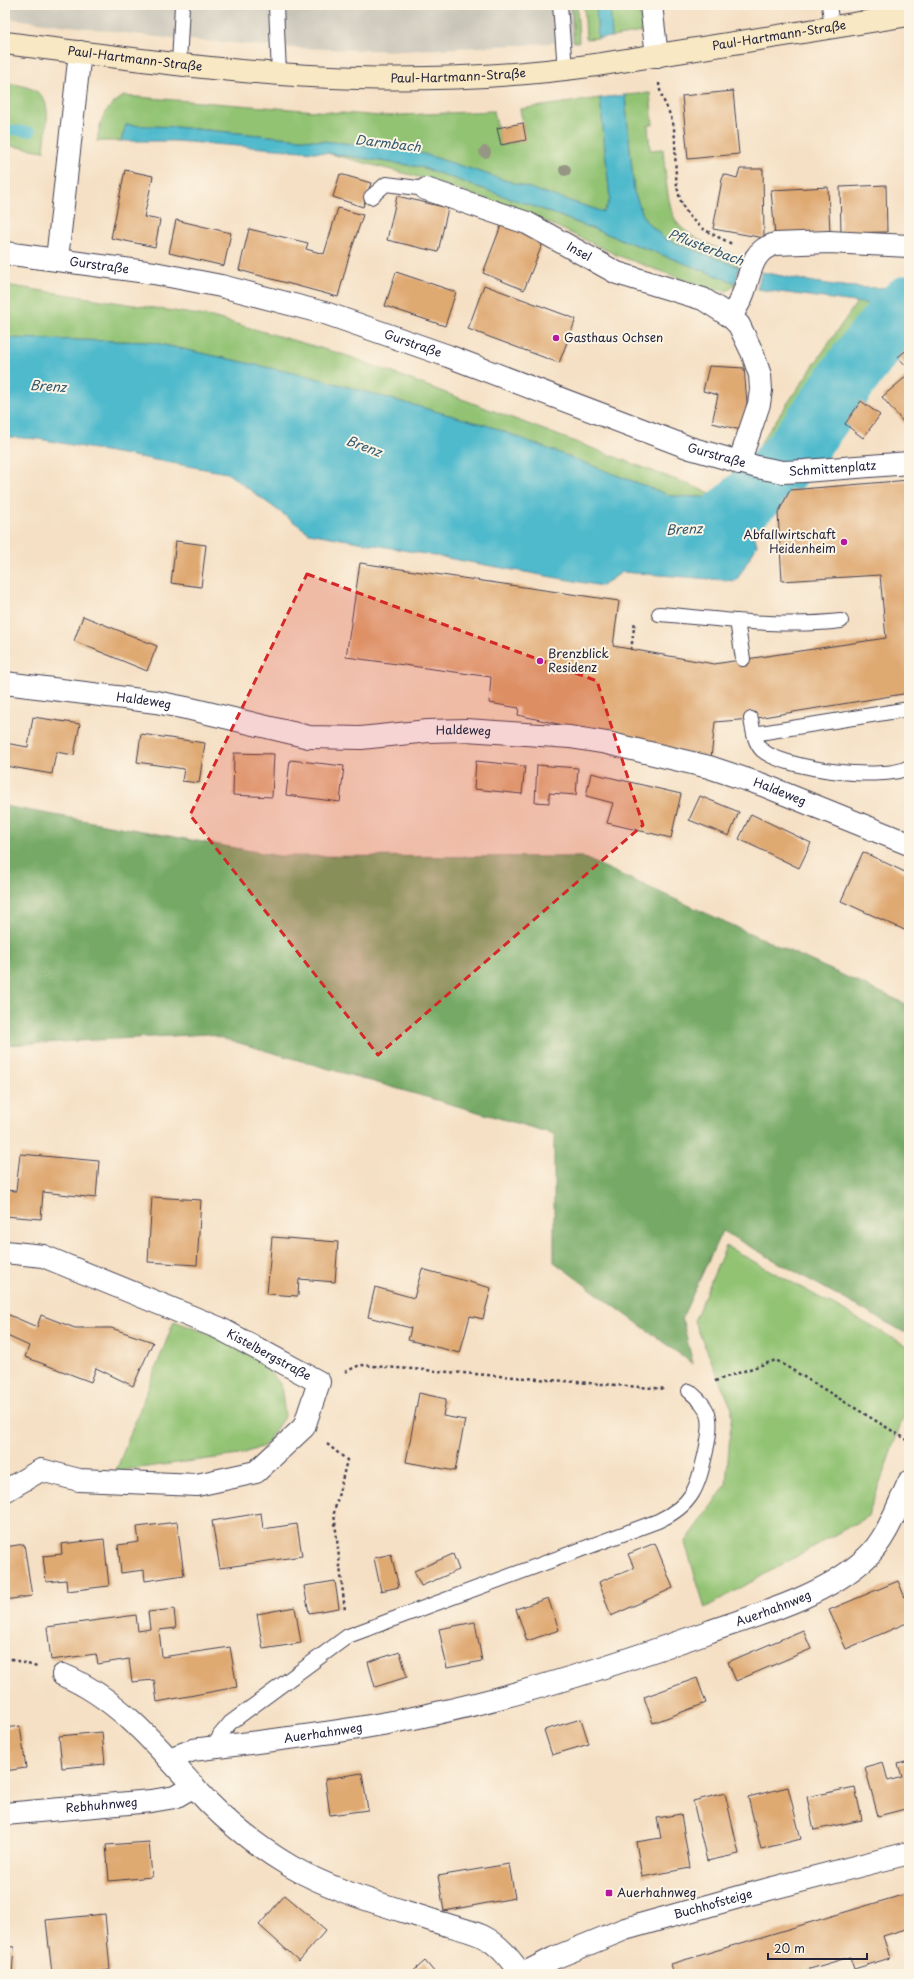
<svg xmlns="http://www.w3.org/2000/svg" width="914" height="1979" font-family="'Playpen Sans',sans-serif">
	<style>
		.industrial { fill: #c8c4b8 }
		.green { fill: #92c373; stroke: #5a7257 }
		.forest { fill: #75a965; stroke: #4c6650 }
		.water { fill: #4fbacc; stroke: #386e84 }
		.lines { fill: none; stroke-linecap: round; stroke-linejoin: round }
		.stream { stroke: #4fbacc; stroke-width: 10 }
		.river { stroke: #4fbacc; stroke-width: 60 }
		.building { fill: #dfa972 }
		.service-casing { stroke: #423e50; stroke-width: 16 }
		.minor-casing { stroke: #423e50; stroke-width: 24 }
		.tertiary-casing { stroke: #423e50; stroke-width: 24 }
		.secondary-casing { stroke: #423e50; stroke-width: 24 }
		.path { stroke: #423e50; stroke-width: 2.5; stroke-dasharray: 3 3; stroke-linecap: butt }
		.service { stroke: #fff; stroke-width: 14 }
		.minor { stroke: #fff; stroke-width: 22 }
		.tertiary { stroke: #fff; stroke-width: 22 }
		.secondary { stroke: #f8e8c3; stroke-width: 22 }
		.tree { fill: #969684 }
		.marked { fill: #d62828; fill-opacity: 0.2; stroke: #d62828; stroke-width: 3; stroke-dasharray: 8 5; stroke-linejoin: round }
		.poi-dot { fill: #b5179e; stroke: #fcf5e5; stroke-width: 1.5 }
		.labels { text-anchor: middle; stroke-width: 4; stroke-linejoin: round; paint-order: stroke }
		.street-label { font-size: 12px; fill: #22223b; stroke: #fcf5e5 }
		.poi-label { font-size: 12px; fill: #22223b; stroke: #fcf5e5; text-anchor: start }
		.water-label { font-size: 13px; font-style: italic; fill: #32576e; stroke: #fcf5e5 }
	</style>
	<rect width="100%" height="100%" fill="#fcf5e5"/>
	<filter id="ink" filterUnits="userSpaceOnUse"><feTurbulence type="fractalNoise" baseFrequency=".025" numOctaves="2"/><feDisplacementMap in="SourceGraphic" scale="8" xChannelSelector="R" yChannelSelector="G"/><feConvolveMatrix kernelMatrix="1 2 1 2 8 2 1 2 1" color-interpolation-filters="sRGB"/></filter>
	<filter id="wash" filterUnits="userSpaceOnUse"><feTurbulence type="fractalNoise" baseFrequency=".012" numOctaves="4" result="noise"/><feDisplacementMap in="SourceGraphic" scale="16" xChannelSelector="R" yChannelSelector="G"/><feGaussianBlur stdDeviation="0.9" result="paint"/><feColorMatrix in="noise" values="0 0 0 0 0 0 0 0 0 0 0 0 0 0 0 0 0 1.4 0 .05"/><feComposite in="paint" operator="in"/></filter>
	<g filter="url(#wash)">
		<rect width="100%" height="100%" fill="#f5e0c5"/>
		<path class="industrial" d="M5 5H572L574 42 401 51 291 48 166 38 5 18Z"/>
		<g class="green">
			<path d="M572 5H577L579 42H574Z"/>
			<path d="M584 5H596L598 38 586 39Z"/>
			<path d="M610 5H640L642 32 612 37Z"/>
			<path d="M5 83C57 88 48 109 44 151L5 145Z"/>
			<path d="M650 93 653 125H648L650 150 663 149C665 168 667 210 678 224 692 240 716 247 734 255L739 267 665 239 645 220 634 192 625 95Z"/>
			<path d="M124 96 380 116 494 111 501 145 526 140 520 109 600 98 610 199 604 212 424 154 385 147 175 127 126 125 121 141H97C101 118 103 109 124 96Z"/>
			<path d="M327 153 421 167 549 212 736 283 728 291 709 289 619 256 532 215 426 179Z"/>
			<path d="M5 285 212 317 348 356 724 498 671 496 489 426 312 377 150 342 5 338Z"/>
			<path d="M857 302 877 305 768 453 761 451V442Z"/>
			<path d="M726 1246 909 1347V1401L868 1516 705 1608 685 1543 726 1485 732 1409 694 1321Z"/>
			<path d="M174 1321 223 1339 259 1360 281 1385 285 1416 264 1446 239 1455 116 1471Z"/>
		</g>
		<path class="forest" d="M5 806 279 856 582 857 904 1003 909 1011V1335L722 1231 682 1318 693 1364 554 1262V1134L208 1034 5 1045Z"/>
		<g class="water">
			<path d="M596 5H610L612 37 598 38Z"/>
			<path d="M625 95 634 192 645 220 665 239 739 267 736 283 549 212 421 167 327 153 175 141H121L126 125 175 127 385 147 424 154 604 212 610 199 600 98Z"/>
			<path d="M762 272C797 279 877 297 909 282V329L810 456 768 453 877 305 757 289Z"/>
			<path d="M5 338 150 342 312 377 489 426 671 496 724 498 754 534 757 545 736 581 622 572 602 586 309 533 227 473 39 439 5 437Z"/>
		</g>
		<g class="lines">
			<path class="stream" d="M5 129 31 132"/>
			<path class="river" d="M715 528C743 505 769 481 792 454 832 405 863 348 909 305"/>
		</g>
		<g id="blocks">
			<g class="building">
				<path d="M733 91 739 154 688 159 682 96Z"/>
				<path d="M523 123 526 140 501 145 497 128Z"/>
				<path d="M740 169H763L764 238 713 229 723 174 737 178Z"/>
				<path d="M125 170 153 176 144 217 160 220 155 247 111 238Z"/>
				<path d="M340 174 371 183 363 207 333 197Z"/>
				<path d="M886 185 887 232 841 233 840 187Z"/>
				<path d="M828 187 830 233 775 236 771 190Z"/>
				<path d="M397 196 448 208 438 252 387 240Z"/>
				<path d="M338 208 363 215 348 260 338 297 239 270 249 229 308 243 306 249 324 254Z"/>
				<path d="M176 220 231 233 224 266 169 253Z"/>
				<path d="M502 223 544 240 524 290 483 273Z"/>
				<path d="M396 272 456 292 445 326 385 306Z"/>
				<path d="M484 285 576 319 559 363 468 329Z"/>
				<path d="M909 348V369L898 357Z"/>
				<path d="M709 366 744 368 747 402 741 430 712 423 718 395 703 391Z"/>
				<path d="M909 374V429L882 397Z"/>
				<path d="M861 401 880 415 863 438 845 424Z"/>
				<path d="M909 480V693L751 719 715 722 711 758 518 715 519 708 489 703 491 677 346 657 360 563 619 601 613 646 714 664 886 638 880 575 782 581 778 513 790 490Z"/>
				<path d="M176 541 206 545 201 587 171 583Z"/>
				<path d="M83 616 157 646 147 671 74 641Z"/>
				<path d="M33 717 80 724 74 755 56 752 52 774 5 766V743L28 747Z"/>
				<path d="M141 734 205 743 199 783 182 781 184 769 137 762Z"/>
				<path d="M234 753 274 754 272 797 233 795Z"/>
				<path d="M290 760 344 766 340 802 286 795Z"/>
				<path d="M476 761 525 766 522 794 474 789Z"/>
				<path d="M537 765 578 768 576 795 549 793V803L535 802Z"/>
				<path d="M591 773 681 794 671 838 607 823 613 803 586 796Z"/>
				<path d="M700 796 739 812 729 836 689 820Z"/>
				<path d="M751 814 811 843 799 868 739 839Z"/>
				<path d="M863 852 909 874V932L841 901Z"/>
				<path d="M20 1154 99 1161 96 1198 43 1192 41 1219 5 1216V1190L16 1191Z"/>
				<path d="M152 1197 201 1200 197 1265 148 1262Z"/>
				<path d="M272 1237 338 1242 335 1282 299 1279 298 1296 267 1294Z"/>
				<path d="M422 1269 491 1288 483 1319 470 1316 460 1353 408 1340 411 1328 368 1317 375 1287 414 1298Z"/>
				<path d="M7 1314 37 1327 41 1315 75 1328H111L153 1342 133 1386 96 1368 91 1382 25 1357 29 1346 5 1335V1318Z"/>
				<path d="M419 1393 446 1399 443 1416 465 1420 455 1471 406 1462Z"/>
				<path d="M261 1513 263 1529 297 1524 302 1556 220 1568 212 1521Z"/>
				<path d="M177 1522 184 1575 145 1581 144 1570 121 1573 118 1545 139 1542 137 1527Z"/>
				<path d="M104 1539 109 1586 67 1591 66 1580 46 1582 43 1556 62 1554 61 1544Z"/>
				<path d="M655 1543 673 1588 611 1616 599 1582 634 1568 628 1554Z"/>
				<path d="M24 1544 32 1596 5 1600V1547Z"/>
				<path d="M391 1554 399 1587 381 1591 374 1558Z"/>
				<path d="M453 1554 459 1570 421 1586 414 1571Z"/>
				<path d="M335 1581 339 1608 309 1613 304 1586Z"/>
				<path d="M898 1581 909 1607V1622L846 1649 829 1610Z"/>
				<path d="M548 1598 559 1630 527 1641 516 1609Z"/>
				<path d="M295 1607 301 1643 263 1649 257 1614Z"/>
				<path d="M174 1609 176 1628 159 1630 162 1657 230 1647 237 1687 157 1702 154 1680 132 1682 129 1659 98 1664 96 1654 51 1660 47 1627 136 1615 138 1631 150 1629 148 1612Z"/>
				<path d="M475 1622 482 1661 447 1668 439 1629Z"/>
				<path d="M803 1630 811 1649 736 1681 728 1662Z"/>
				<path d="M400 1652 407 1677 375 1687 368 1662Z"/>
				<path d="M697 1678 706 1703 653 1723 644 1697Z"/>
				<path d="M581 1719 589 1744 552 1755 544 1730Z"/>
				<path d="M20 1726 26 1768 5 1771V1728Z"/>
				<path d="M102 1732 105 1764 62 1768 59 1736Z"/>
				<path d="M909 1761V1808L878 1816 865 1767 883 1762 888 1781 902 1777 898 1764Z"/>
				<path d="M362 1773 368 1810 330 1815 325 1779Z"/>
				<path d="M788 1787 801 1839 761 1849 748 1797Z"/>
				<path d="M855 1787 862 1820 814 1830 807 1797Z"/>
				<path d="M725 1793 739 1854 707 1861 693 1801Z"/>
				<path d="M681 1814 690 1868 642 1877 636 1842 661 1838 657 1818Z"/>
				<path d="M149 1842 152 1877 109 1881 106 1845Z"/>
				<path d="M509 1864 515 1898 444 1911 438 1876Z"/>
				<path d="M909 1893V1928L883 1936 890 1958 854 1969 850 1957 793 1974H754L753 1971 742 1974H674L671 1964Z"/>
				<path d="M285 1895 326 1930 299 1961 259 1925Z"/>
				<path d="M105 1914 110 1970 76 1974H52L46 1920Z"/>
				<path d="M5 1946 14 1947 12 1974H5Z"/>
				<path d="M425 1961 436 1974H410Z"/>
			</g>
		</g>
	</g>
	<g filter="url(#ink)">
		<use href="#blocks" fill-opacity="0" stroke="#423e50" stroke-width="1"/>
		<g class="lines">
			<defs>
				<g id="service">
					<path d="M276 5 279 74"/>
					<path d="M560 5 565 69"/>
					<path d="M829 5 832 26"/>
					<path d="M179 64 182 5"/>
					<path d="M371 197 386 184 426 189"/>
					<path d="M659 614C720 619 780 628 841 621"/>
					<path d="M737 621 743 659"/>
					<path d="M751 719C753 729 754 742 762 750 783 769 885 782 909 767"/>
					<path d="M754 734 909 709"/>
					<path d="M215 1747 220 1735 230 1723 348 1636 658 1521C693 1505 698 1487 706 1451 708 1440 711 1429 709 1418 707 1406 697 1398 689 1391"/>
				</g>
				<g id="minor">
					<path d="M651 5 657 56"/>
					<path id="s1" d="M426 189 527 223 617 273 703 299 731 317 739 325 752 352 760 375 761 390 759 404 739 463"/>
					<path id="s2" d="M5 253 154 273 221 286 328 314 448 356 690 448 757 467 783 472 804 471 909 463"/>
					<path d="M57 259 80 52"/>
					<path d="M731 317C735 310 740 302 743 294 751 274 750 251 775 244L829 242 909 246"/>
					<path id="s3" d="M5 683 156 702 191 709 309 737 361 738 428 731 466 730 570 737 607 743 709 767 763 785 909 844"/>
					<path id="s4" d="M5 1252 43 1256 219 1328 319 1382 304 1427 256 1472 197 1485 79 1480 41 1470 5 1491"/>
					<path d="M63 1675C123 1700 165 1756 209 1803 233 1827 261 1849 290 1866 335 1892 385 1905 434 1921 449 1926 467 1929 482 1936 499 1944 510 1959 521 1974"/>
					<path id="s5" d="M169 1759 193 1750C274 1740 357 1731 437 1713 529 1693 619 1663 708 1632 760 1614 825 1596 866 1558 887 1539 897 1507 909 1482"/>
					<path id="s6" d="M5 1814 151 1801 175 1797 194 1786"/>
				</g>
				<g id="tertiary">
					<path id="s7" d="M523 1974 554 1958 625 1929 750 1894 909 1853"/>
				</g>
				<g id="secondary">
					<path id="s8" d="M5 43C122 57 239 75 357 78 437 80 518 76 596 65L909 15"/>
				</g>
			</defs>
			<use href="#service" class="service-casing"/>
			<use href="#minor" class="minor-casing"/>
			<use href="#tertiary" class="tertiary-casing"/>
			<use href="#secondary" class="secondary-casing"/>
			<g class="path">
				<path d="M659 83C660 100 672 112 674 129 678 160 669 199 695 222 705 232 719 237 732 244"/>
				<path d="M631 650 635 621"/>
				<path d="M345 1372 360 1365 666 1389"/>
				<path d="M715 1381 776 1360 909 1441"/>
				<path d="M327 1444 347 1460 334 1513 345 1611"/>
				<path d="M5 1657 37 1667"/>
			</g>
			<use href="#service" class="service"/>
			<use href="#minor" class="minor"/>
			<use href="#tertiary" class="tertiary"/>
			<use href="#secondary" class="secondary"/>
		</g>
		<g class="tree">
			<circle cx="485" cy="152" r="6"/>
			<circle cx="565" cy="170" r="6"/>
		</g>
	</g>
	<path class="marked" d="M307 574 597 681 643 825 378 1055 190 815Z"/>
	<g class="poi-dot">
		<circle cx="556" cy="338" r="4"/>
		<circle cx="844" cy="542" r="4"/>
		<circle cx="540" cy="661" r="4"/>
		<rect x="605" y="1889" width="8" height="8" rx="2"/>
	</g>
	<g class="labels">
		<g class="street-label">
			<text dy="4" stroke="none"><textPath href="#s8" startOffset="779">Paul-Hartmann-Straße</textPath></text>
			<text dy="4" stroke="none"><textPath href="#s8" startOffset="131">Paul-Hartmann-Straße</textPath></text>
			<text dy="4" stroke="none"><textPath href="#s8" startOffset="455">Paul-Hartmann-Straße</textPath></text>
			<text dy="4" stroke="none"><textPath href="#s1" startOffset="166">Insel</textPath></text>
			<text dy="4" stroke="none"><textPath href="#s2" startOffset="95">Gurstraße</textPath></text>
			<text dy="4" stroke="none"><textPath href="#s2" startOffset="419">Gurstraße</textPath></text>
			<text dy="4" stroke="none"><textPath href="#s2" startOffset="743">Gurstraße</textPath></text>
			<text dy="4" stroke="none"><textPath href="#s2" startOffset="861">Schmittenplatz</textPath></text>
			<text dy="4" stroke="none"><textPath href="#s3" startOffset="140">Haldeweg</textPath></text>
			<text dy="4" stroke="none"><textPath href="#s3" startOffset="464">Haldeweg</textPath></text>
			<text dy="4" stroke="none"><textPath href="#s3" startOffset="788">Haldeweg</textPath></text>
			<text dy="4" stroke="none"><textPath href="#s4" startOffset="285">Kistelbergstraße</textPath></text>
			<text dy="4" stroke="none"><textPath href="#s5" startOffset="625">Auerhahnweg</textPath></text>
			<text dy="4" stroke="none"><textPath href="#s5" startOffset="157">Auerhahnweg</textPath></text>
			<text dy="4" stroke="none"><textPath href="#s6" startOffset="97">Rebhuhnweg</textPath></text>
			<text dy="4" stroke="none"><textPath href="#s7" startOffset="203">Buchhofsteige</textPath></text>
		</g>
		<g class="poi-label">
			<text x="564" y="342">Gasthaus Ochsen</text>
			<text x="836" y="539" text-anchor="end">Abfallwirtschaft<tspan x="836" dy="14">Heidenheim</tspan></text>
			<text x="548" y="658">Brenzblick<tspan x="548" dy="14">Residenz</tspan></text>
			<text x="617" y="1897">Auerhahnweg</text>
		</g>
		<g class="water-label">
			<text transform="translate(388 143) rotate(7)" y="5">Darmbach</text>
			<text transform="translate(706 247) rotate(21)" y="5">Pflusterbach</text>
			<text transform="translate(48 386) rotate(4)" y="5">Brenz</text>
			<text transform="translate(364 446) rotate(21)" y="5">Brenz</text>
			<text transform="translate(684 529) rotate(-2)" y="5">Brenz</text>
		</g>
	</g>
	<rect width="914" height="1979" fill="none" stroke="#fcf5e5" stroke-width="20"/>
	<path d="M768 1953v6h99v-6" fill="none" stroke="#22223b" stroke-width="2"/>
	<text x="774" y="1953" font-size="12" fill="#22223b" stroke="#fcf5e5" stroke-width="3" paint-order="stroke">20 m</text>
</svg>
